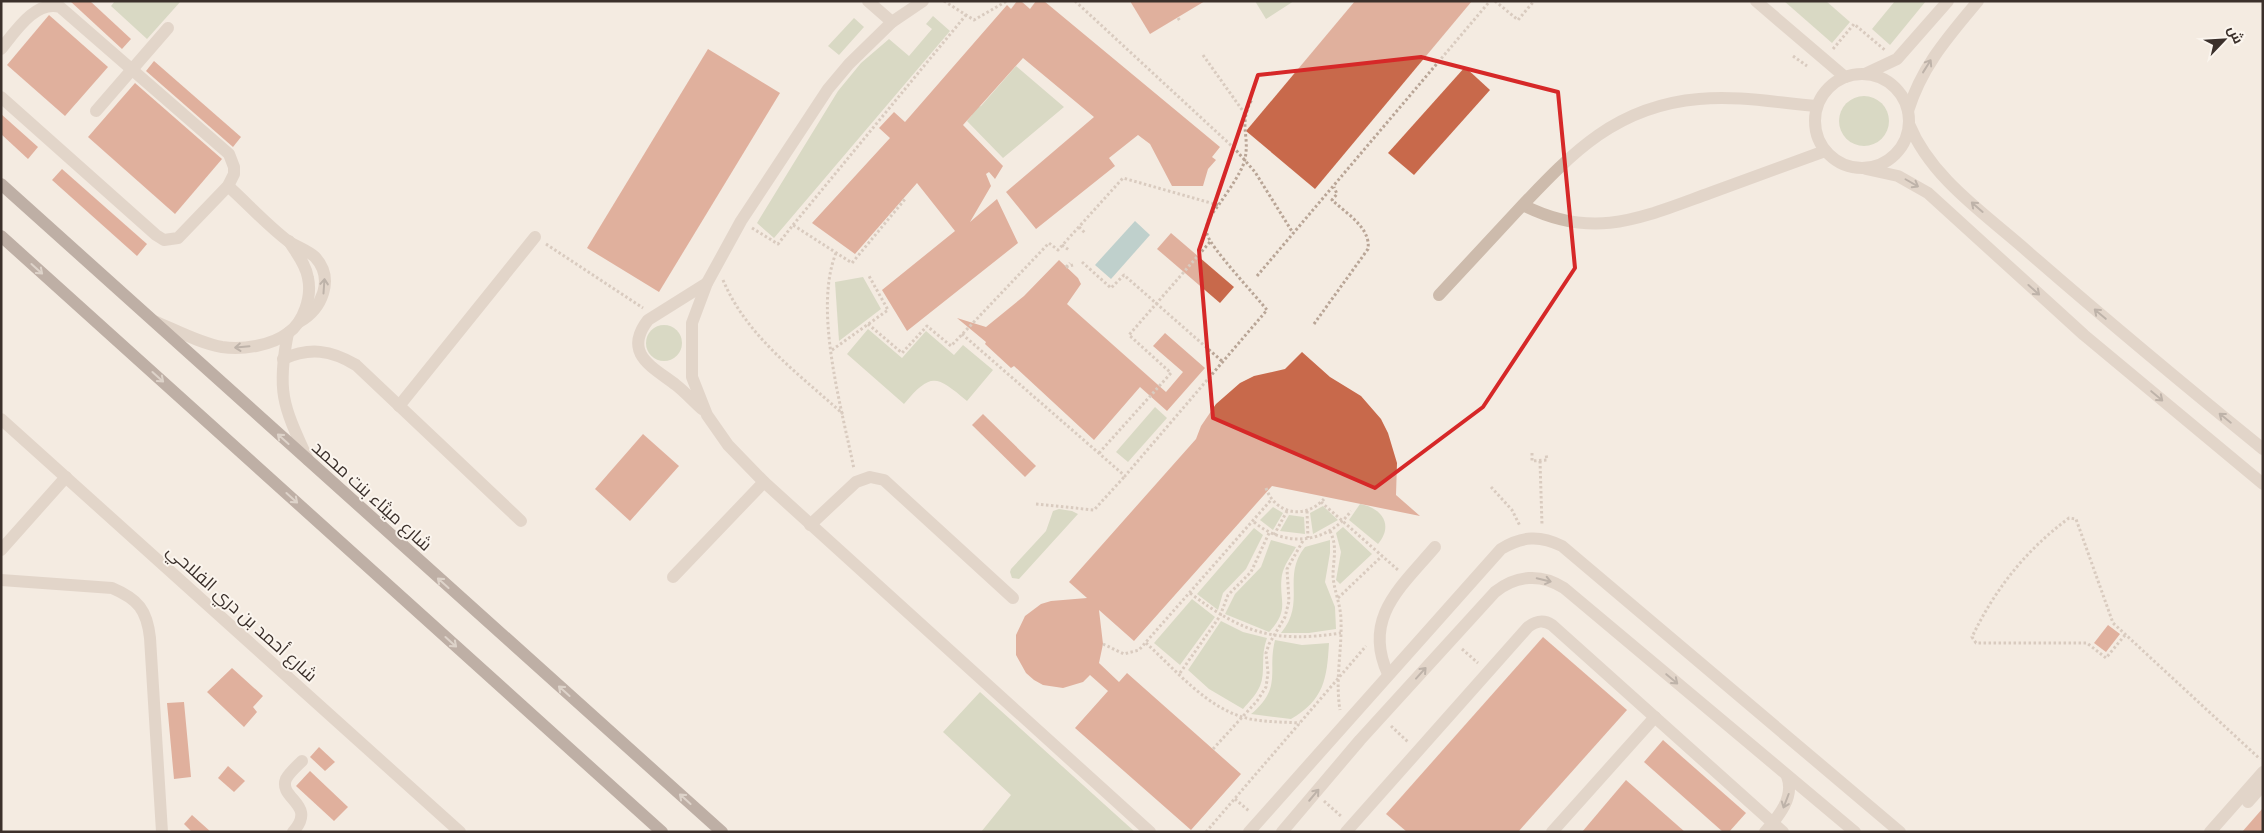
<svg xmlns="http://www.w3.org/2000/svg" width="2264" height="833" font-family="Karla,Cairo,sans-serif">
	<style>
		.green { fill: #b8c4a0 }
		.water { fill: #7fb0b2 }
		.building { fill: #c8694b }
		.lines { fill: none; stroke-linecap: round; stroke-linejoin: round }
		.path { stroke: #b9a596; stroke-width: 3; stroke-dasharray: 2.5 2.5; stroke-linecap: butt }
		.minor { stroke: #cdbbac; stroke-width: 12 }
		.major { stroke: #7d675c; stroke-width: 12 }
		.oneway { stroke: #7d6f65 }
		.oneway2 { stroke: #c2b5ac }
		.marked { fill: none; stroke: #d62828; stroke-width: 4; stroke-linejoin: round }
		.labels { text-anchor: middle; stroke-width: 4; stroke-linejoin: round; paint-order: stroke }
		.street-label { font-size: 18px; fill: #3b302b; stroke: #fbf5ee }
	</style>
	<rect width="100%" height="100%" fill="#f4ebe1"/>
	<g class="green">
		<path d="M115 1H181L147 39 111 6Z"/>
		<path d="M1255 1H1294L1266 19Z"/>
		<path d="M1784 1H1826L1850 22 1832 43Z"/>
		<path d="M1895 1H1926L1890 45 1872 29Z"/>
		<path d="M933 16 950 31 774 238 757 223 838 91 861 63 889 39 909 56 932 29 926 24Z"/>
		<path d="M854 18 864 27 839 55 828 46Z"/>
		<path d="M1016 66 1064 107 1003 158 967 121 972 115 967 110 981 106Z"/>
		<circle cx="1864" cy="121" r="25"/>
		<path d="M863 277 881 309 839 341 835 282Z"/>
		<circle cx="664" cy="343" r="18"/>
		<path d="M868 329 902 358 926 331 954 355 963 345 993 370 967 401C936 375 931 372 904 404L847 354Z"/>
		<path d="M1155 407 1167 418 1128 462 1116 452Z"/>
		<path d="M1360 504C1382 508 1394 525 1378 544L1349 520Z"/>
		<path d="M1323 506 1338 520 1313 534 1310 513Z"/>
		<path d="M1273 507 1283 513 1273 530 1260 520Z"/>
		<path d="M1059 509 1072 511 1078 514 1019 579 1012 578 1010 572 1011 569 1046 531 1053 511Z"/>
		<path d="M1289 515 1304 517 1305 534 1280 531Z"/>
		<path d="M1343 527 1372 554 1340 584 1336 580 1341 552 1336 533Z"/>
		<path d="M1254 528 1263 535 1246 569 1223 593 1218 610 1197 594Z"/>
		<path d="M1271 540 1296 547C1291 556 1284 565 1282 575 1278 600 1291 609 1269 632L1225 614 1235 594 1261 567Z"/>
		<path d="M1330 540V553L1325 582 1335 607 1336 629 1309 633H1281C1307 602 1281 577 1305 547Z"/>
		<path d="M1192 599 1215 617 1180 665 1154 643Z"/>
		<path d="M1221 621 1243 632 1267 638C1260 656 1266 672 1260 686 1256 695 1249 702 1243 709L1209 689 1188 670Z"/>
		<path d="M1275 640 1302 645 1329 643C1327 679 1324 700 1291 719L1251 714C1283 687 1267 672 1275 640Z"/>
		<path d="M980 692 1135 832H981L1011 795 943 732Z"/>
	</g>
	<path class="water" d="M1135 221 1150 235 1111 279 1095 265Z"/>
	<g class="building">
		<path d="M70 1H90L131 39 122 49Z"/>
		<path d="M1017 1H1021L1030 9 1036 1H1044L1220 147 1212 157 1216 160 1208 169 1203 186H1172L1150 144 1138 135 1109 158 1115 166 1036 229 1006 192 1094 117 1023 58 963 125 1003 166 995 179 989 172 986 174 991 186 970 222 997 199 1018 243 907 331 882 290 955 231 917 183 855 254 812 223 890 138 879 128 894 112 905 122 1007 5 1011 9Z"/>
		<path d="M1130 1H1205L1150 34Z"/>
		<path d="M1355 1H1472L1315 189 1246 131Z"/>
		<path d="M49 15 108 67 65 116 7 65Z"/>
		<path d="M708 49 780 93 659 292 587 248Z"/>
		<path d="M154 61 241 137 233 147 146 71Z"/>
		<path d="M1465 67 1490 90 1414 175 1388 153Z"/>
		<path d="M135 83 222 159 175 214 88 137Z"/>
		<path d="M1 114 38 147 28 159 1 134Z"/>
		<path d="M62 169 147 244 137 256 52 180Z"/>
		<path d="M1171 233 1234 287 1220 303 1157 249Z"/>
		<path d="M1059 260 1078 278 1081 284 1067 304 1166 392 1183 372 1153 346 1165 333 1205 368 1167 411 1140 387 1094 440 1014 366 1011 368 985 344 986 342 957 318 986 327 1024 296Z"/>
		<path d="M1302 352 1330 377 1361 396 1381 419 1388 433 1397 463 1396 495 1420 516 1272 486 1134 641 1099 610 1103 644 1099 663 1119 682 1127 673 1241 774 1191 830 1075 728 1108 691 1090 675 1083 682 1063 688 1043 685 1034 680 1026 673 1016 655V635L1025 616 1041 604 1051 601 1087 598 1069 582 1196 439 1201 426 1216 404 1240 383 1254 376 1285 369Z"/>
		<path d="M983 414 1036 466 1025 477 972 425Z"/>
		<path d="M643 434 679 466 630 521 595 489Z"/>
		<path d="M2108 625 2120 634 2106 652 2094 643Z"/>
		<path d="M1543 637 1627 710 1518 832H1407L1386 814Z"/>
		<path d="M232 668 263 696 253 707 257 712 244 727 207 692Z"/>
		<path d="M184 702 191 777 174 779 167 703Z"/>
		<path d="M1663 740 1746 813 1729 832H1723L1644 762Z"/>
		<path d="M319 747 335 762 325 771 310 757Z"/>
		<path d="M228 766 245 781 234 792 218 778Z"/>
		<path d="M310 771 348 807 334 821 296 786Z"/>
		<path d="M1626 780 1685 832H1582Z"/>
		<path d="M2263 808V832H2242Z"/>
		<path d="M192 815 211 832H192L184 824Z"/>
	</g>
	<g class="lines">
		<g class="path">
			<path d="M944 1 974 20 1007 1"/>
			<path d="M1075 1 1235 149 1255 172 1293 233"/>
			<path d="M1495 1 1518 20 1534 1"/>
			<path d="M1178 18 1180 21"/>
			<path d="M1833 49 1854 24 1886 51"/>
			<path d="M1203 55 1245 114"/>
			<path d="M1793 56 1807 66"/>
			<path d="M793 225 966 15"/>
			<path d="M1079 227 1085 233"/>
			<path d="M752 228 778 244 793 225 852 263 906 198"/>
			<path d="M546 244 643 308"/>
			<path d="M1062 245 1069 250"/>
			<path d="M836 253C813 310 842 409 854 469"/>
			<path d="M1082 262 1111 288 1124 275 1223 362"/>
			<path d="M1066 267 1073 265"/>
			<path d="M1066 267 1070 263"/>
			<path d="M1257 276 1490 1"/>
			<path d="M723 280C747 337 798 373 843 414"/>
			<path d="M868 324 902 353 927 326 951 346 1049 243 1058 250 1123 178 1218 205"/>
			<path d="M1314 324 1368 249C1371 228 1347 214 1332 200L1337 194 1334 187"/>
			<path d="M962 334 1125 476 1267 310C1256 296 1210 247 1207 234 1205 228 1207 224 1209 218 1218 206 1243 172 1245 159 1250 134 1238 125 1252 99"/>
			<path d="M832 350 888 310 869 276"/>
			<path d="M1099 453 1171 373 1129 335 1210 242"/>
			<path d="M1532 453V461L1547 460 1546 454"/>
			<path d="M1540 461 1542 525"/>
			<path d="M1491 487 1512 510 1520 526"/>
			<path d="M1266 488C1275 514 1305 520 1324 499"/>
			<path d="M1321 502 1398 570"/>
			<path d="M1036 504 1094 510 1125 476"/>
			<path d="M1307 511 1308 538"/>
			<path d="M1254 522C1285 548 1327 544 1351 511"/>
			<path d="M1330 531C1338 547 1333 559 1333 576 1334 591 1341 605 1341 621 1342 651 1335 679 1340 710"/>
			<path d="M1274 535 1287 511"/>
			<path d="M1190 593C1244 634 1274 643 1341 633"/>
			<path d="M1338 598 1382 556"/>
			<path d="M2125 635 2106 658 2087 643H1976L1972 637C1995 589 2026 550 2069 518L2076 519 2113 623 2260 759"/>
			<path d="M1146 643C1177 671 1208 710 1250 719 1266 722 1283 722 1300 723"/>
			<path d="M1103 644 1124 654 1139 650 1271 500"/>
			<path d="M1462 649 1478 663"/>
			<path d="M1180 673 1220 616 1228 595 1251 572 1269 533"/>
			<path d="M1391 726 1408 742"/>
			<path d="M1213 749 1257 701 1266 687 1268 673 1266 653 1269 644 1285 617 1289 601 1287 569 1304 539"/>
			<path d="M1235 799 1249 811"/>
			<path d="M1324 801 1342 817"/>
			<path d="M1206 832 1366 646"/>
		</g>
		<g class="minor">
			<path d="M868 1 892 22"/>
			<path d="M923 1 892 22 849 64 828 89 741 221 707 283 692 323V377L707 415 728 445 764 482 1150 832"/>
			<path d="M1756 1 1845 77"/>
			<path d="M1 49C15 32 35 0 60 7L229 154 234 167V174L228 186 178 238 164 240 156 235 1 97"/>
			<path d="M1865 74 1897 59 1948 1"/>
			<circle cx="1862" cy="121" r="47"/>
			<path d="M96 111 168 28"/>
			<path d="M1908 111C1922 66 1948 37 1978 1"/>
			<path d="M1909 124C1931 178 1984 213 2027 251 2104 318 2183 384 2263 449"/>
			<path d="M1866 169 1898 176 1928 193 2084 335 2263 484"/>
			<path d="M228 186C248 204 267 225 288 241 297 247 307 250 315 257 335 279 322 309 299 322"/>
			<path d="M1523 205C1594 241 1641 218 1710 193 1748 179 1786 165 1825 151"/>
			<path d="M1439 295C1465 267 1491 239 1517 211 1571 154 1615 106 1699 99 1738 95 1778 103 1817 106"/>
			<path d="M154 321C176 330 199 343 222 347 242 350 271 346 288 333 304 322 312 296 308 278 306 264 296 253 289 241"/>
			<path d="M288 333C276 393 284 407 308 460"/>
			<path d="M283 359C310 347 331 350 356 365L521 521"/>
			<path d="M399 406 535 237"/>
			<path d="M702 409C693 401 685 392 676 385 653 367 622 354 648 320L707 283"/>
			<path d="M1 419 460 832"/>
			<path d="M810 525 856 482 870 477 884 480 1013 598"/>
			<path d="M1 550 66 477"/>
			<path d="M673 577 764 482"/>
			<path d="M1 580 112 588C138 599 147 610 150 638L162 832"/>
			<path d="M1388 674C1362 618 1401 587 1435 547"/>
			<path d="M2248 802 2263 785"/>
			<path d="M293 832C318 804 278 799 286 779 289 773 297 766 302 761"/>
			<path d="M1249 832 1501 549C1522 536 1540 535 1562 546L1900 832"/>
			<path d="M1282 832 1360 740 1495 592C1516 575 1541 573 1564 588L1855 832"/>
			<path d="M1346 832 1528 627C1536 621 1543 619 1552 625L1783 832"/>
			<path d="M1552 832 1655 717"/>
			<path d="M1765 832C1779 816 1795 797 1787 776"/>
			<path d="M2210 832 2263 772"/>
		</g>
		<g class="major">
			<path d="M1 184 722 832"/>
			<path d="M1 236 662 832"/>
		</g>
	</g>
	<defs><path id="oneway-shaft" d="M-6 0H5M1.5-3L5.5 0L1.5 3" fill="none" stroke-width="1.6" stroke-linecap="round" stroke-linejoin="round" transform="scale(1.25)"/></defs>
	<g class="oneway">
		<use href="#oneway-shaft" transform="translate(1927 66) rotate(-58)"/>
		<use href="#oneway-shaft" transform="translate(1912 183) rotate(30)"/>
		<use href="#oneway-shaft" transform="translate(1977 207) rotate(-139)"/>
		<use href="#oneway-shaft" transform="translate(324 286) rotate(-86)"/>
		<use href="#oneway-shaft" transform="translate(2034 290) rotate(42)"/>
		<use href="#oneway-shaft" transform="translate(2100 314) rotate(-140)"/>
		<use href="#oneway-shaft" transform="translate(242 347) rotate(175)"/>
		<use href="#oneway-shaft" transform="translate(2157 396) rotate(40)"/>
		<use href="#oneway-shaft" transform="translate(2225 418) rotate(-141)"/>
		<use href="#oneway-shaft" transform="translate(1544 580) rotate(13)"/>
		<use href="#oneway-shaft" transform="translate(1421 673) rotate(-48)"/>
		<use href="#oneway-shaft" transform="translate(1672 679) rotate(40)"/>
		<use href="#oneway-shaft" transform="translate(1314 795) rotate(-50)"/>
		<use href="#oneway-shaft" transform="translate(1786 801) rotate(111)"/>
	</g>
	<g class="oneway2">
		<use href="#oneway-shaft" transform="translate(37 269) rotate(42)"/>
		<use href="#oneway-shaft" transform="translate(158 377) rotate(42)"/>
		<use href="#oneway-shaft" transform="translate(283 439) rotate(-138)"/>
		<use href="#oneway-shaft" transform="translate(292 498) rotate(42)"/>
		<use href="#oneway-shaft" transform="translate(443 583) rotate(-138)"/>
		<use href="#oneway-shaft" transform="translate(451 642) rotate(42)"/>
		<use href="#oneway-shaft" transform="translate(564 691) rotate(-138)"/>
		<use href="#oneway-shaft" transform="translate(685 799) rotate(-138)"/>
	</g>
	<path d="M0 0H2264V833H0ZM1421 57 1558 92 1575 268 1483 407 1375 488 1213 418 1199 250 1258 75Z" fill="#f4ebe1" fill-opacity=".55" fill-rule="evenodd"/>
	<path class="marked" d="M1421 57 1558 92 1575 268 1483 407 1375 488 1213 418 1199 250 1258 75Z"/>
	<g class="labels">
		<g class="street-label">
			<text transform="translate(372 496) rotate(42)" y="6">شارع ميثاء بنت محمد</text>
			<text transform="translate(242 613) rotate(42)" y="6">شارع أحمد بن دري الفلاحي</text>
		</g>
	</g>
	<rect width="2264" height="833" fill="none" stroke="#3b302b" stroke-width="5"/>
	<g transform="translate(2224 40) rotate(65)" stroke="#fbf5ee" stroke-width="4" paint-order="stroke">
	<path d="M0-4L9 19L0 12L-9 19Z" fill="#3b302b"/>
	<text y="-8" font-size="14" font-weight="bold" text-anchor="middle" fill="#3b302b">ش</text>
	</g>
</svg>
